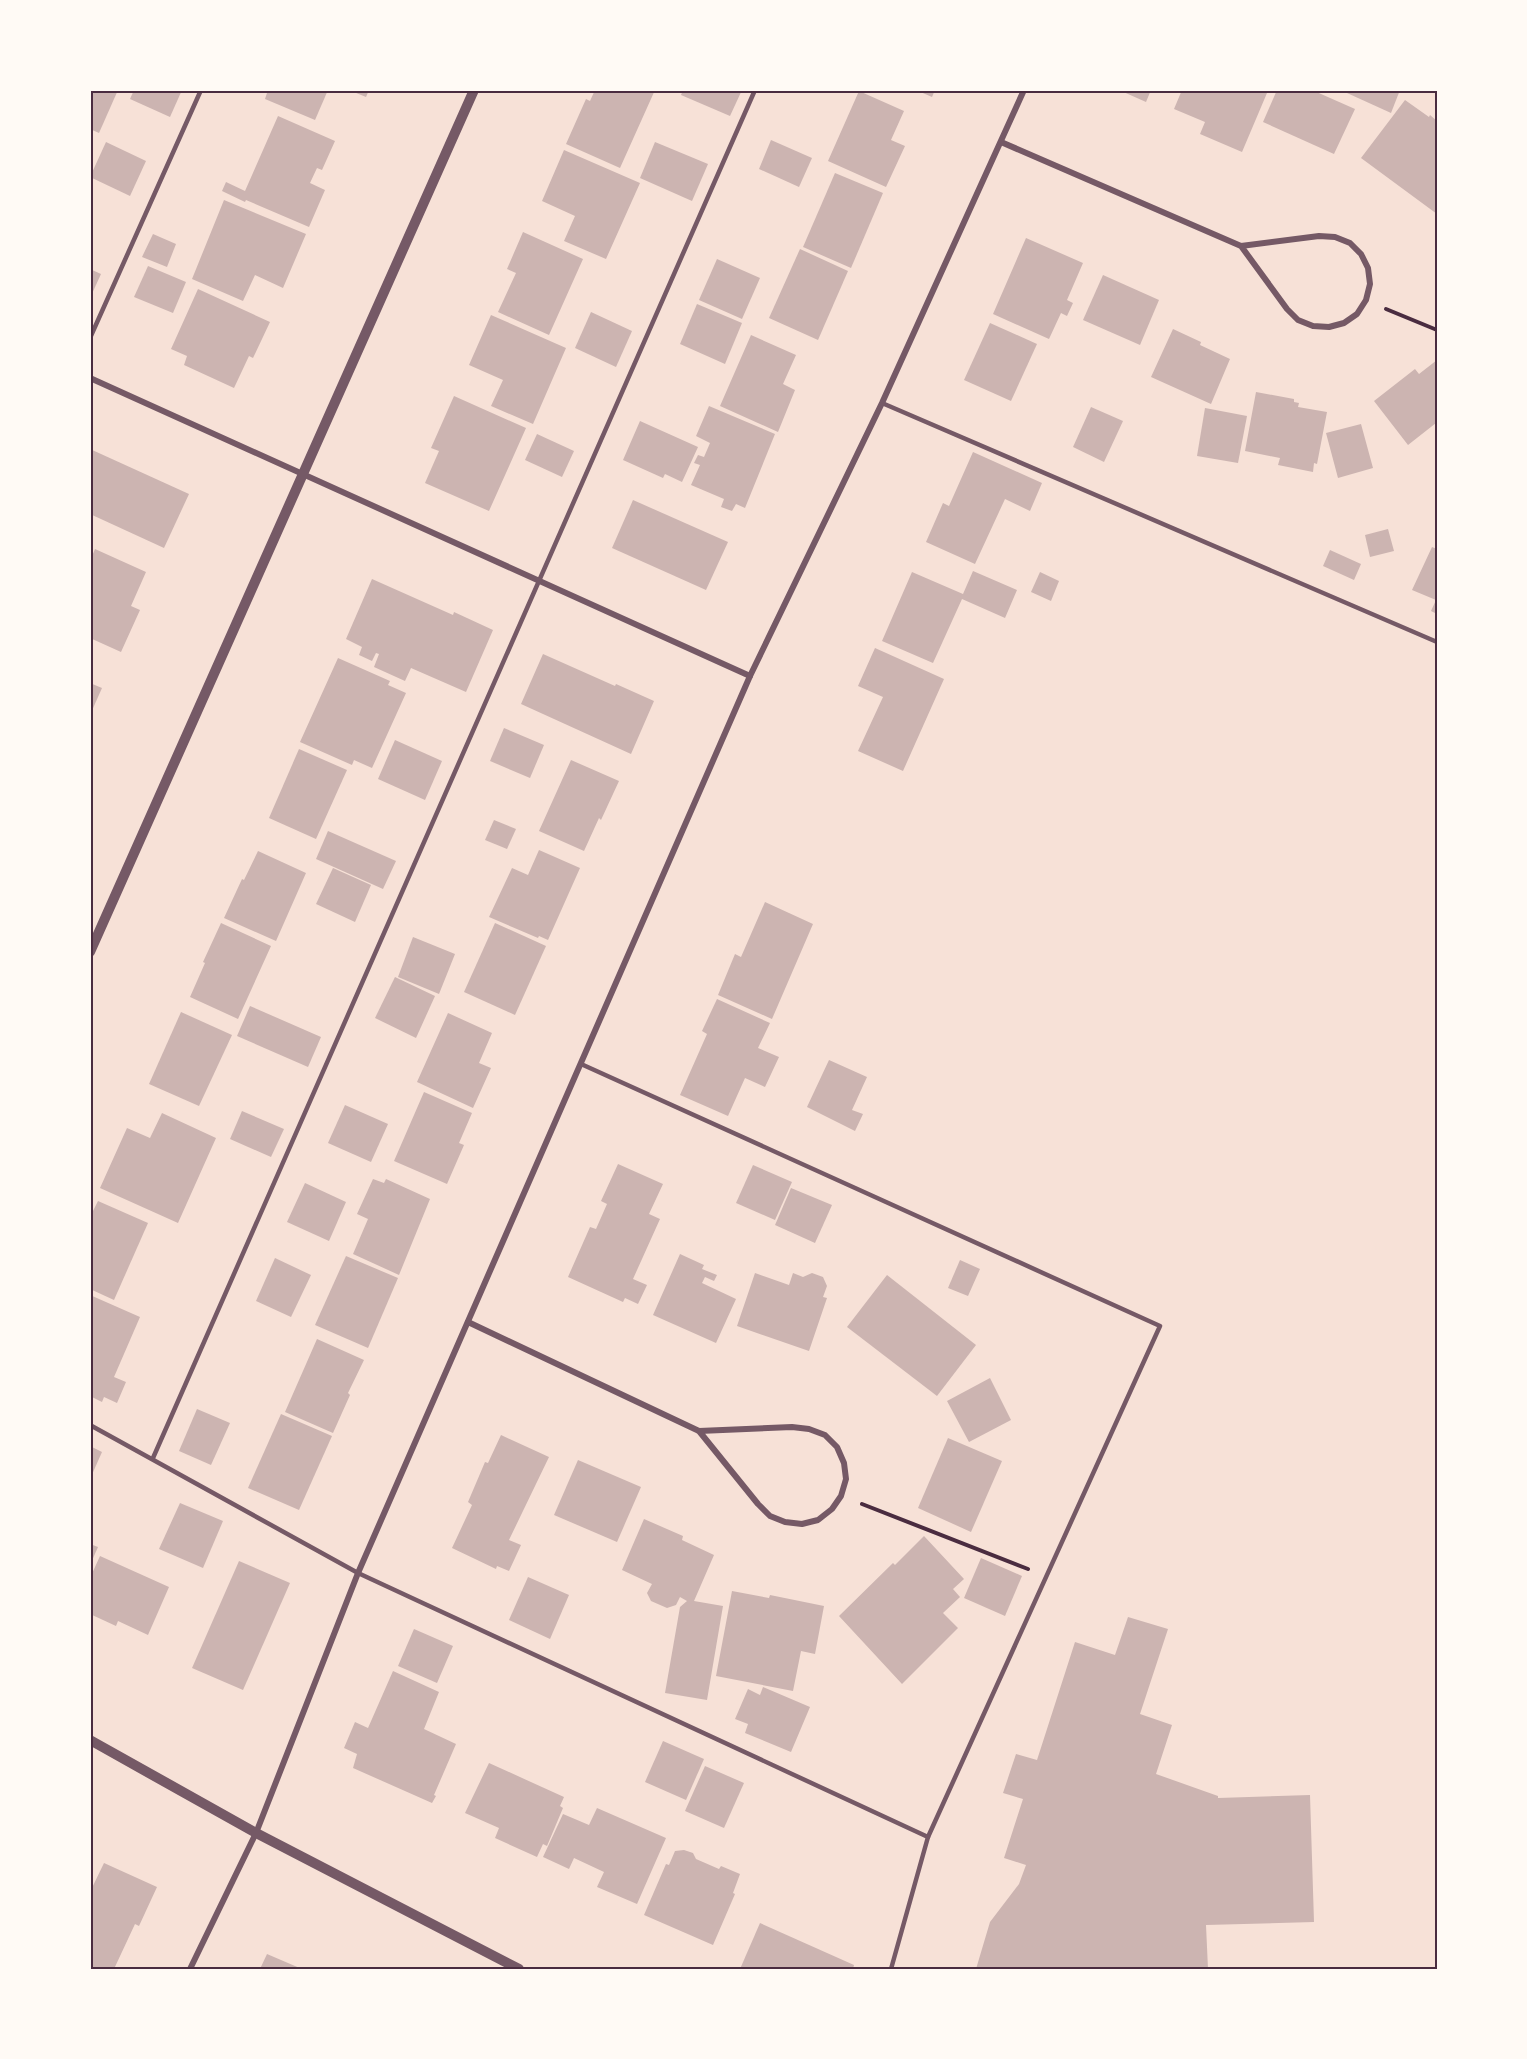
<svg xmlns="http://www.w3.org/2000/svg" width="1527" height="2059" font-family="'Fira Sans',sans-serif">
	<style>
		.building { fill: #ccb4b1 }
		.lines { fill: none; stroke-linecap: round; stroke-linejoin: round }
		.path { stroke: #4a2c40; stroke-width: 4 }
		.service { stroke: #755966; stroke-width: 4.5 }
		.minor { stroke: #755966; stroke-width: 6 }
		.tertiary { stroke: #755966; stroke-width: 10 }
		.neatline { fill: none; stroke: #4a2c40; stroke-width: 2 }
	</style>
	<rect width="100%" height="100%" fill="#f7e1d7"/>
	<g class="building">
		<path d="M90 90H118L99 133 90 129Z"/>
		<path d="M134 90H182L170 117 130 99Z"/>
		<path d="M268 90H328L315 120 265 99Z"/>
		<path d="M349 90H369L366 97Z"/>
		<path d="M595 90H655L620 168 566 144 586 99 590 101Z"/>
		<path d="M683 90H742L730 116 681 95Z"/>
		<path d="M916 90H935L932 97Z"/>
		<path d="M1119 90H1151L1146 102Z"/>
		<path d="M1182 90H1261L1267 93 1242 152 1200 134 1205 122 1174 109Z"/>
		<path d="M1277 90H1312L1355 109 1334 154 1263 122Z"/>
		<path d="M1348 90H1400L1391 113 1347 93Z"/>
		<path d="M859 91 904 111 891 140 905 146 886 187 828 161Z"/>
		<path d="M1405 100 1429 117 1430 115 1437 121V214L1361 158Z"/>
		<path d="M278 116 335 141 322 170 317 168 310 183 325 190 309 227 246 200 245 202 222 191 226 182 245 191Z"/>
		<path d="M771 140 812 158 799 187 759 169Z"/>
		<path d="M106 142 146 161 130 196 90 177Z"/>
		<path d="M655 142 708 164 692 201 640 178Z"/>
		<path d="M564 150 640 183 606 259 564 241 575 216 542 201Z"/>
		<path d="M835 173 883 193 851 268 803 247Z"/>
		<path d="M224 200 306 234 283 288 255 275 243 301 192 279Z"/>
		<path d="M523 232 583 259 549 335 498 312 516 273 507 269Z"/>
		<path d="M153 234 176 244 167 267 142 257Z"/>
		<path d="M1026 238 1083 263 1067 300 1073 303 1067 316 1061 313 1049 339 993 314Z"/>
		<path d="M800 249 848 271 818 340 769 318Z"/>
		<path d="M717 259 760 278 742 319 699 300Z"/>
		<path d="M148 266 186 282 173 313 134 297Z"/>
		<path d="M90 269 101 274 90 298Z"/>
		<path d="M1103 275 1159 300 1140 345 1083 320Z"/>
		<path d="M198 289 270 322 253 358 249 356 234 388 184 365 187 356 171 349Z"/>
		<path d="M697 304 742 323 725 364 680 344Z"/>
		<path d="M591 312 632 331 616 367 575 348Z"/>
		<path d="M491 315 566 348 533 424 491 406 503 380 469 365Z"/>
		<path d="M990 323 1037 344 1011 401 964 380Z"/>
		<path d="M1173 329 1201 342 1200 345 1230 359 1211 404 1151 377Z"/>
		<path d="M751 335 796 355 783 384 795 390 778 432 720 406Z"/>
		<path d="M1437 360V425L1436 423 1408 445 1374 401 1415 369 1419 374Z"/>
		<path d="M1256 392 1294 399V402L1299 403 1298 407 1327 412 1317 464 1314 463 1313 472 1278 465 1280 458 1245 451Z"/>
		<path d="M454 396 526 428 489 511 425 483 439 451 431 448Z"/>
		<path d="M709 406 775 434 745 508 736 504 732 511 721 507 724 499 691 485 700 465 694 463 698 455 704 457 710 443 696 436Z"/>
		<path d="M1091 407 1123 421 1104 462 1073 447Z"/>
		<path d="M1205 408 1247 416 1238 463 1197 456Z"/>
		<path d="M640 421 698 447 682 482 665 474 663 478 623 460Z"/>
		<path d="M1361 424 1373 468 1338 478 1326 433Z"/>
		<path d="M537 434 574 451 562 477 525 460Z"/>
		<path d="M90 449 189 494 164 548 90 514Z"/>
		<path d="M973 452 1042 483 1030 511 1005 499 975 564 926 542 943 503 949 506Z"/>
		<path d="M633 500 728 542 706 590 612 548Z"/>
		<path d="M1388 529 1394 551 1370 557 1365 535Z"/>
		<path d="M1432 547 1437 549V614L1431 611 1436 600 1412 590Z"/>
		<path d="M95 549 146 572 131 606 140 610 121 652 90 638V561Z"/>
		<path d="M1330 550 1361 564 1354 580 1323 566Z"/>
		<path d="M973 571 1017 590 1005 618 962 599 933 663 882 641 912 572 963 594Z"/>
		<path d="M1040 572 1059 581 1051 601 1031 592Z"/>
		<path d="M372 579 453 615 454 612 493 630 466 692 411 668 405 681 374 667 379 654 376 653 372 661 359 655 362 647 346 639Z"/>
		<path d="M875 648 944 679 903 771 858 751 883 697 858 686Z"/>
		<path d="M543 654 615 686 616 684 654 701 631 754 521 704Z"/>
		<path d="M338 658 390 681 388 685 406 693 372 768 354 760 352 765 300 742Z"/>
		<path d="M90 683 102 688 90 715Z"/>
		<path d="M504 728 544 745 530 778 490 761Z"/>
		<path d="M395 740 442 761 425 800 378 779Z"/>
		<path d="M299 749 347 770 316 839 269 818Z"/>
		<path d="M571 760 619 781 601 820 599 818 584 851 539 831Z"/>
		<path d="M494 820 516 829 507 849 485 840Z"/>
		<path d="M328 831 396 861 383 889 316 859Z"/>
		<path d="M539 850 580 868 548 940 539 936 538 938 489 917 512 868 528 875Z"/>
		<path d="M258 851 306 873 276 941 224 918 242 879 244 880Z"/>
		<path d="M333 868 371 885 355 922 316 904Z"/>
		<path d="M765 902 813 924 772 1019 718 995 735 954 741 957Z"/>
		<path d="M221 923 271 946 238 1019 190 997 205 963 203 962Z"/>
		<path d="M495 923 546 946 515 1015 464 992Z"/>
		<path d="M413 937 455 954 439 994 398 977Z"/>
		<path d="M395 977 435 996 416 1038 375 1018Z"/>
		<path d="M717 999 770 1023 758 1048 779 1057 765 1087 745 1078 728 1116 680 1095 707 1034 702 1031Z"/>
		<path d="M250 1006 321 1037 308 1067 237 1036Z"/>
		<path d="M181 1012 232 1035 199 1106 149 1084Z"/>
		<path d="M448 1013 492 1033 479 1063 491 1068 473 1108 417 1082Z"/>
		<path d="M829 1060 867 1077 852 1110 863 1114 855 1131 807 1107Z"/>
		<path d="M424 1092 472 1113 459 1143 464 1145 447 1184 394 1161Z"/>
		<path d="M345 1105 388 1124 371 1162 328 1143Z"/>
		<path d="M242 1111 284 1129 271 1157 230 1139Z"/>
		<path d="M162 1113 216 1138 178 1223 100 1188 127 1128 150 1138Z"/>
		<path d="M618 1164 663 1184 649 1214 660 1219 633 1279 647 1285 638 1304 625 1298 623 1302 568 1277 590 1227 596 1229 607 1204 601 1201Z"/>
		<path d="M753 1165 792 1182 775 1220 736 1203Z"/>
		<path d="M373 1179 384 1183 386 1179 430 1199 399 1275 353 1254 368 1219 357 1214Z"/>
		<path d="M305 1183 346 1202 329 1241 287 1222Z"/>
		<path d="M791 1188 832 1205 815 1243 775 1225Z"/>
		<path d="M98 1201 148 1223 114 1300 90 1289V1217Z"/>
		<path d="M680 1254 704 1265 702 1269 717 1275 714 1281 705 1277 702 1283 736 1299 716 1343 653 1315Z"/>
		<path d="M346 1256 398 1278 368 1348 315 1325Z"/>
		<path d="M275 1258 311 1275 291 1317 256 1301Z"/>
		<path d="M960 1260 980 1269 968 1296 948 1288Z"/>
		<path d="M755 1273 789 1285 793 1273 803 1277 812 1273 823 1277 827 1286 823 1297 827 1298 809 1351 737 1326Z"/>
		<path d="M887 1275 976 1345 937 1396 847 1327Z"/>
		<path d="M90 1295 140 1317 114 1377 126 1382 117 1403 104 1397 102 1402 90 1396Z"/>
		<path d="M317 1339 364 1360 348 1393 350 1395 333 1433 285 1412Z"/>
		<path d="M990 1378 1011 1420 969 1442 947 1401Z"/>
		<path d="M197 1409 230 1423 211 1465 179 1451Z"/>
		<path d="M281 1414 332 1436 299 1510 248 1488Z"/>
		<path d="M501 1435 549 1457 509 1540 521 1545 509 1571 497 1566 496 1569 452 1548 472 1505 468 1502 485 1462 488 1463Z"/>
		<path d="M948 1438 1002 1461 971 1532 918 1508Z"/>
		<path d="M90 1446 102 1452 90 1479Z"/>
		<path d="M578 1460 641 1487 617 1542 554 1515Z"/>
		<path d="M180 1503 223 1521 203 1568 159 1549Z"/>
		<path d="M644 1519 683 1536 682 1540 714 1555 694 1601 723 1606 707 1700 665 1693 680 1607 687 1601 680 1597 676 1605 667 1608 651 1601 647 1593 652 1584 622 1570Z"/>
		<path d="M924 1536 964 1579 953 1589 960 1597 943 1613 958 1628 902 1684 839 1616 893 1563 895 1565Z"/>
		<path d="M90 1544 98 1547 90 1565Z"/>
		<path d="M100 1556 169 1587 148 1635 118 1621 116 1626 90 1614V1578Z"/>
		<path d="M981 1558 1022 1576 1005 1616 964 1598Z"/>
		<path d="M239 1561 290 1583 243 1690 192 1668Z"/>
		<path d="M528 1577 569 1595 550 1639 509 1620Z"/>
		<path d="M732 1591 769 1598 770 1595 824 1606 815 1654 801 1651 793 1691 716 1676Z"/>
		<path d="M1128 1617 1168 1629 1140 1714 1172 1725 1156 1774 1218 1796V1798L1310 1795 1314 1922 1206 1925 1208 1969H976L990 1922 1019 1884 1026 1865 1004 1858 1023 1799 1003 1793 1016 1754 1037 1760 1075 1642 1115 1655Z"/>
		<path d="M414 1629 453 1646 437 1683 398 1666Z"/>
		<path d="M393 1671 439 1692 424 1729 456 1744 434 1795 436 1796 432 1803 353 1768 357 1754 344 1748 355 1722 368 1728Z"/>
		<path d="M763 1687 810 1707 791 1752 745 1733 748 1724 735 1719 748 1689 760 1695Z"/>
		<path d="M663 1741 704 1759 686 1800 645 1782Z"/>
		<path d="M489 1763 564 1797 560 1806 563 1808 547 1846 543 1844 537 1857 495 1838 499 1828 465 1813Z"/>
		<path d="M705 1766 744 1783 724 1828 685 1811Z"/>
		<path d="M597 1808 666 1838 637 1904 597 1887 604 1872 574 1858 569 1869 543 1857 563 1814 589 1825Z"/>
		<path d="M684 1850 693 1853 696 1859 719 1869 721 1866 740 1874 733 1893 735 1894 713 1945 644 1915 666 1864 669 1865 675 1851Z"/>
		<path d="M104 1863 157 1887 139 1926 135 1924 114 1969H90V1892Z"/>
		<path d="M760 1923 854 1965 853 1969H740Z"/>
		<path d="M267 1954 302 1969H260Z"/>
	</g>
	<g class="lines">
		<g class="path">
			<path d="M1386 309 1437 330"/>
			<path d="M862 1504 1028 1569"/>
		</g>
		<g class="service">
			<path d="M90 338 201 90"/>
			<path d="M882 403 1437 642"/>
			<path d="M581 1064 1160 1326 928 1837 891 1969"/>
			<path d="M90 1425 358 1573 928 1837"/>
			<path d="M153 1458 755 90"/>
		</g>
		<g class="minor">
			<path d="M1001 142 1241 246 1287 309 1298 320 1313 326 1329 327 1344 323 1357 314 1366 300 1370 284 1368 268 1361 254 1350 243 1335 237 1319 236 1241 246"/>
			<path d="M90 378 750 676"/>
			<path d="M468 1322 699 1431 758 1504 770 1516 785 1522 802 1524 818 1520 832 1509 841 1496 846 1479 844 1463 837 1447 825 1435 809 1429 792 1427 699 1431"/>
			<path d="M190 1969 256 1833 358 1573 750 676 882 403 1024 90"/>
		</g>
		<g class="tertiary">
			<path d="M90 952 474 90"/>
			<path d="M90 1740 256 1833 519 1969"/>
		</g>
	</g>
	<rect width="1527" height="2059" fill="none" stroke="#fffaf5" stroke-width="183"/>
	<rect x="92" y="92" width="1344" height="1876" class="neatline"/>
</svg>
